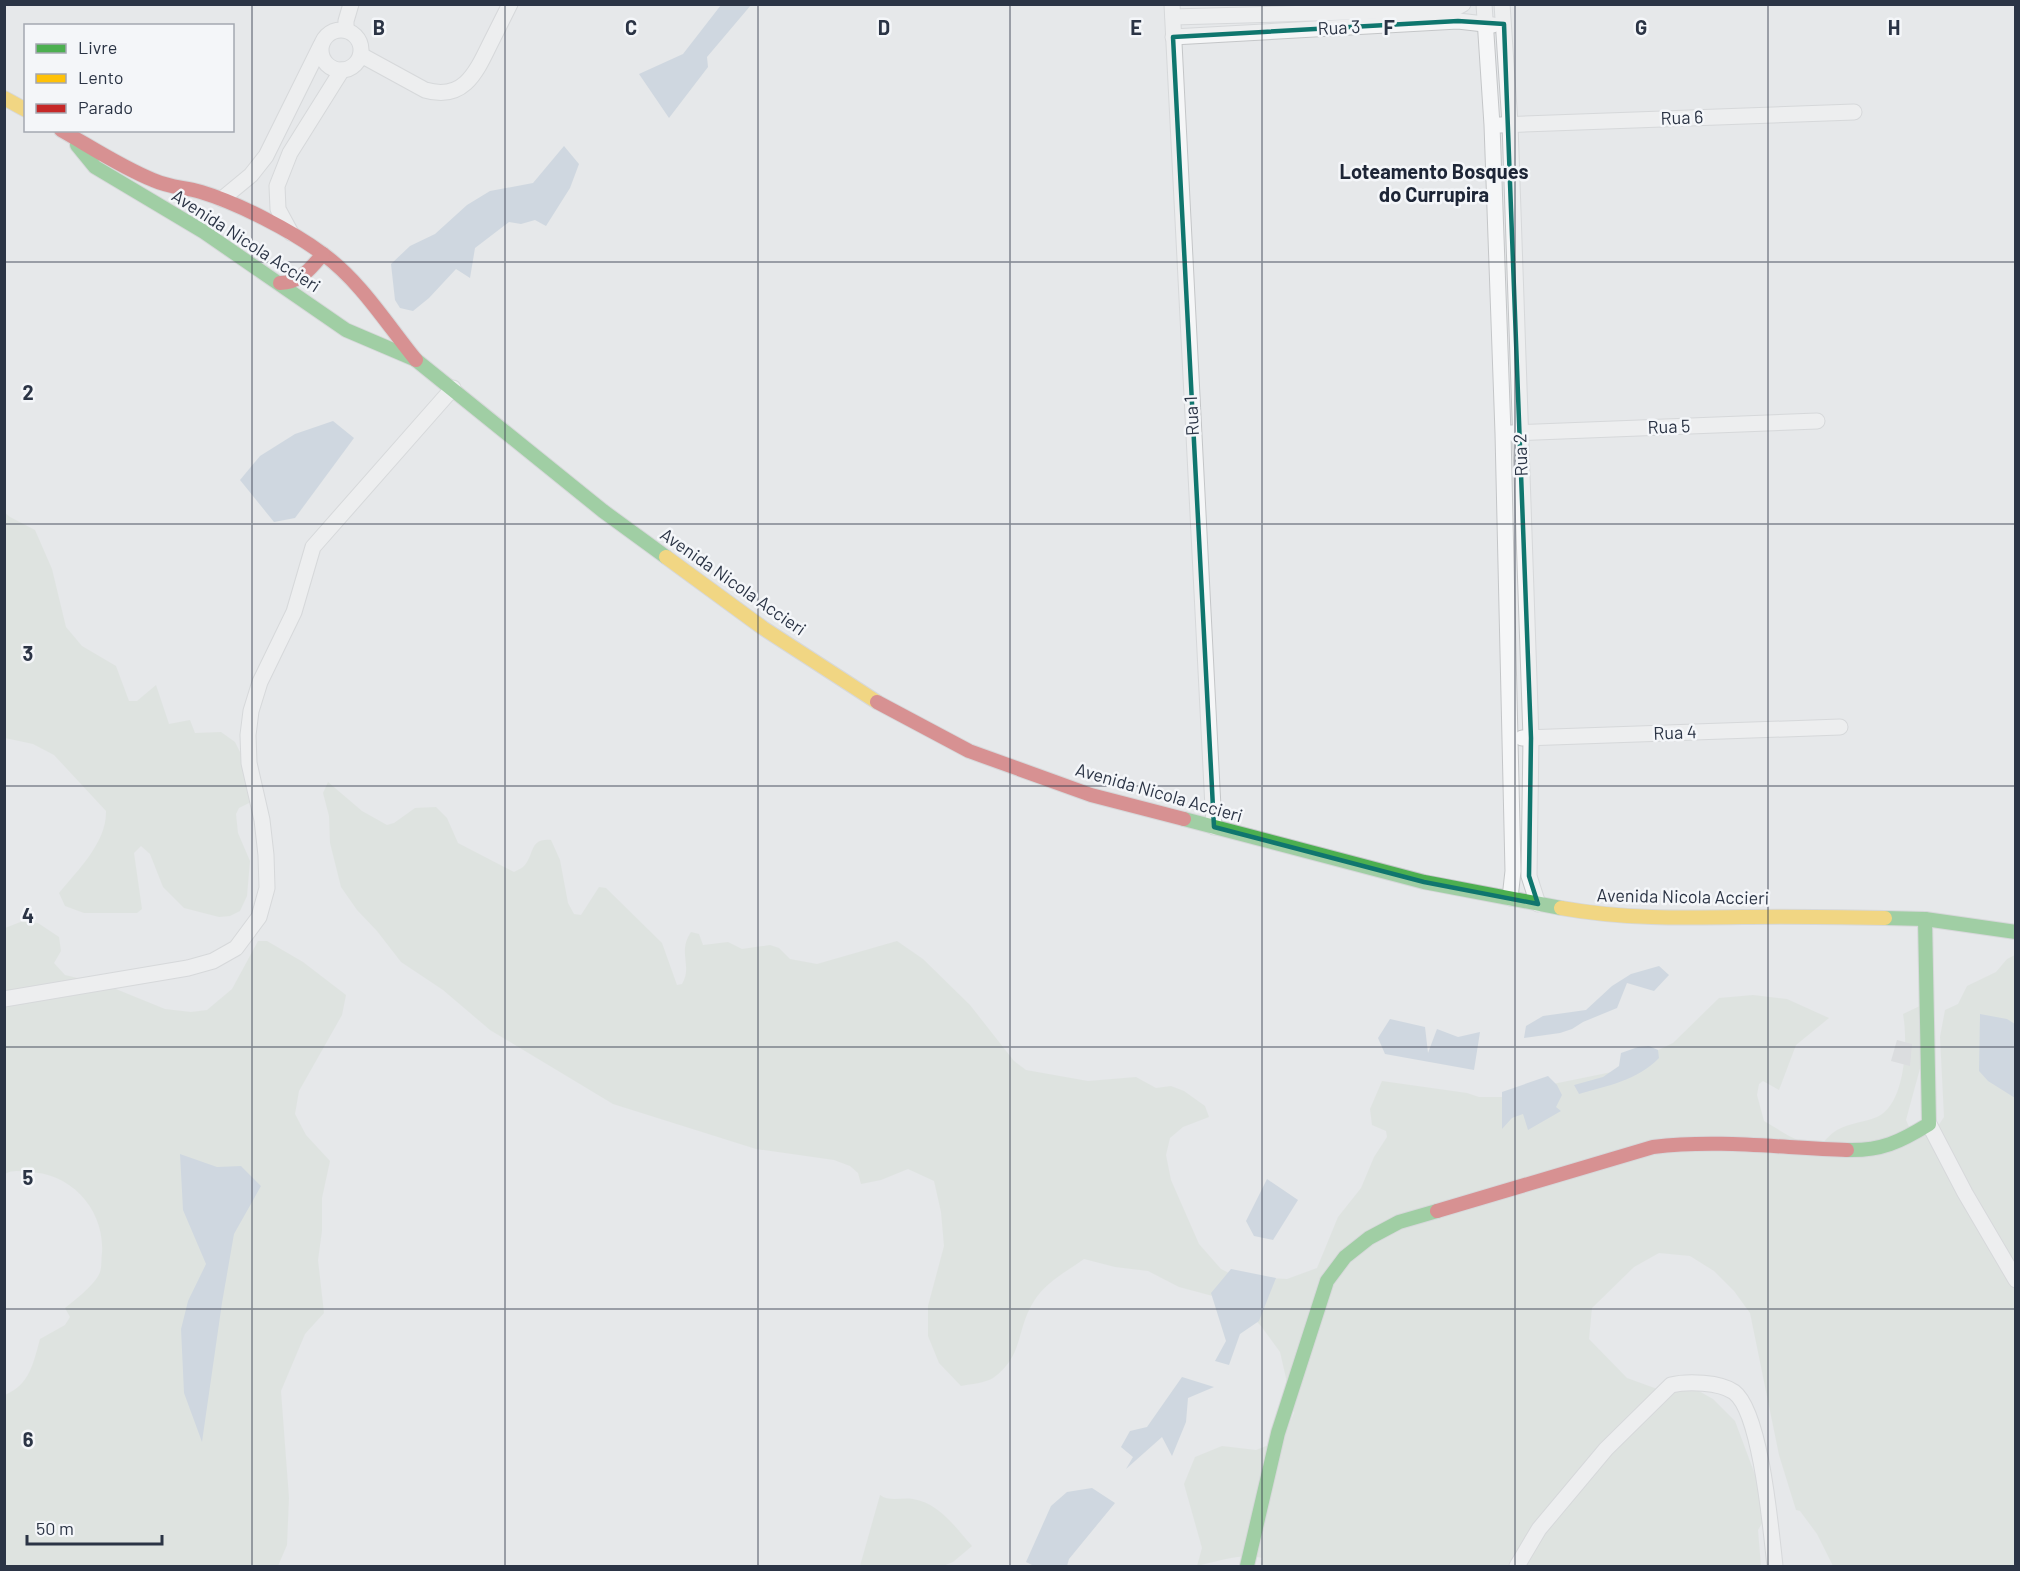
<svg xmlns="http://www.w3.org/2000/svg" width="2020" height="1571" font-family="Barlow,sans-serif">
	<style>
		.green { fill: #d6ded6 }
		.water { fill: #b4c4d5 }
		.building { fill: #ced0d3 }
		.lines { fill: none; stroke-linecap: round; stroke-linejoin: round }
		.street-casing { stroke: #c4c6c8; stroke-width: 17 }
		.fast-casing { stroke: #c4c6c8; stroke-width: 16 }
		.slow-casing { stroke: #c4c6c8; stroke-width: 16 }
		.jam-casing { stroke: #c4c6c8; stroke-width: 16 }
		.street { stroke: #f5f6f7; stroke-width: 15 }
		.fast { stroke: #4caf50; stroke-width: 14 }
		.slow { stroke: #ffc107; stroke-width: 14 }
		.jam { stroke: #c62828; stroke-width: 14 }
		.marked { fill: none; stroke: #0f766e; stroke-width: 4.5; stroke-linejoin: round }
		.grid { fill: none; stroke: #2b3445; stroke-width: 1.5; stroke-opacity: 0.55 }
		.labels { text-anchor: middle; stroke-width: 5; stroke-linejoin: round; paint-order: stroke }
		.street-label { font-size: 18px; fill: #2b3445; stroke: #f4f6f9 }
		.neighbourhood-label { font-size: 20px; font-weight: bold; fill: #1d2536; stroke: #f4f6f9 }
		.grid-label { font-size: 20px; text-anchor: middle; font-weight: bold; fill: #2b3445; stroke: #f4f6f9; stroke-width: 5; stroke-linejoin: round; paint-order: stroke }
	</style>
	<rect width="100%" height="100%" fill="#e6e8ea"/>
	<g class="green">
		<path d="M4 512 10 517 35 530 52 569 66 627 82 646 116 666 129 701H137L156 685 169 724 190 720 195 733 221 732 235 742 260 792 257 799 239 808 236 814 238 833 250 861 247 896 240 911 230 916 219 917 184 908 163 887 150 854 141 846 134 853 142 909 137 913H84L65 906 59 893C78 870 107 842 106 811L54 755 33 744 5 738Z"/>
		<path d="M328 782 362 811 387 825 394 823 415 808 436 807 447 818 458 843 514 872C517 870 521 869 523 867 535 856 528 838 551 840L560 860 568 903 574 914 581 915 599 887 606 888 662 943 677 985 682 984C693 966 677 953 691 932L699 934 703 945 728 942 742 949 770 945 779 948 790 959 817 964 897 941 923 959 970 1005 1014 1061 1026 1070 1088 1081 1136 1077 1156 1088 1171 1086 1184 1091 1205 1106 1209 1117 1183 1127 1170 1138 1166 1155 1171 1180 1199 1244 1221 1269 1235 1276 1287 1279 1317 1268 1338 1217 1361 1188 1374 1157 1387 1137 1386 1131 1372 1125 1370 1109 1382 1081 1467 1093 1479 1097H1517L1543 1086 1612 1072 1673 1043 1719 998 1753 995 1787 999 1829 1018 1796 1045 1779 1090 1763 1081 1759 1084 1757 1095 1764 1121 1789 1136 1817 1149C1823 1143 1830 1134 1837 1130 1849 1123 1865 1122 1877 1117 1906 1104 1908 1041 1903 1014L1922 1005 1925 1050 1906 1120 1910 1129H1936L1944 1117 1940 1037 1945 1010 1958 1004 1967 986 1996 972 2007 959 2015 955V1566H1833L1817 1534 1800 1511 1796 1510 1779 1455 1750 1313 1734 1291 1714 1271 1690 1256 1659 1253 1634 1267 1592 1308 1589 1339 1627 1378 1660 1390 1688 1385 1713 1399 1735 1421 1769 1512 1758 1530 1761 1566H1260L1262 1558C1246 1552 1213 1562 1197 1566L1202 1548 1184 1484 1195 1457 1222 1446 1256 1450 1282 1440 1294 1413 1280 1352 1261 1326 1239 1303 1179 1287 1148 1271 1115 1267 1084 1259C1067 1271 1045 1283 1034 1301 1016 1329 1024 1356 993 1378 985 1383 971 1384 961 1386L939 1363 928 1336V1306L944 1246 941 1212 934 1181 908 1169 881 1180 861 1184 858 1173 850 1166 834 1160 756 1149 613 1104 490 1030 443 990 401 962 377 931 357 910 341 887 330 843 329 816 323 793Z"/>
		<path d="M23 921 38 923 59 937 61 951 54 963 65 975 106 985 165 1009 191 1012 207 1010 232 989 258 941H267L303 962 346 995 342 1015 299 1091 295 1114 306 1135 330 1161 322 1198V1231L318 1260 324 1313 305 1334 281 1391 289 1498 287 1545 278 1566H5V1395C30 1384 33 1364 40 1339L65 1325 70 1317 65 1308C75 1300 96 1284 100 1272 102 1267 101 1259 102 1253 105 1210 71 1172 27 1172 19 1171 12 1170 5 1174V928Z"/>
		<path d="M880 1495C889 1502 902 1497 913 1499 939 1503 956 1528 972 1546L953 1562 943 1566H860Z"/>
	</g>
	<g class="water">
		<path d="M721 5H751L707 57 708 67 669 118 639 74 683 54Z"/>
		<path d="M564 146 579 164 570 188 546 226 535 220 521 224 509 222 475 248 470 278 456 269 429 298 413 311 400 308 395 300 391 264 410 246 435 234 467 205 490 191 533 183Z"/>
		<path d="M333 421 354 438 295 518 274 522 240 480 260 456 295 434Z"/>
		<path d="M1659 966 1669 975 1654 991 1627 983 1617 1008 1583 1022 1572 1029 1560 1033 1524 1038 1526 1026 1543 1016 1586 1010 1612 986 1631 974Z"/>
		<path d="M1980 1014 2007 1019 2015 1024V1098L1988 1081 1979 1071Z"/>
		<path d="M1390 1019 1425 1027 1428 1053 1437 1029 1458 1037 1480 1032 1474 1070 1385 1054 1378 1038Z"/>
		<path d="M1649 1046 1658 1050 1659 1058C1638 1080 1607 1086 1579 1094L1574 1085 1603 1077 1619 1066 1621 1053 1638 1047Z"/>
		<path d="M1548 1076 1557 1085 1562 1095 1556 1107 1561 1111 1528 1130 1523 1114 1512 1118 1502 1129V1092Z"/>
		<path d="M180 1154 217 1167 241 1166 261 1186 234 1234 222 1303 202 1442 184 1393 181 1329 188 1301 206 1264 183 1210Z"/>
		<path d="M1267 1179 1298 1200 1273 1240 1254 1236 1246 1221Z"/>
		<path d="M1231 1269 1276 1278 1259 1321 1240 1334 1229 1365 1215 1361 1226 1341 1211 1293Z"/>
		<path d="M1182 1377 1214 1387 1188 1398 1186 1422 1172 1456 1162 1437 1126 1469 1133 1457 1121 1447 1130 1431 1147 1427Z"/>
		<path d="M1092 1488 1115 1503 1069 1559 1067 1566H1034L1026 1562 1051 1506 1067 1492Z"/>
	</g>
	<path class="building" d="M1897 1040 1912 1044 1910 1066 1891 1061Z"/>
	<g class="lines">
		<defs>
			<g id="street">
				<path d="M1172 4 1214 827"/>
				<path d="M1484 4 1492 125 1503 433 1513 871 1510 898"/>
				<path d="M1502 4 1510 124 1531 738 1529 876 1538 904"/>
				<path d="M1173 17 1454 9 1463 4"/>
				<circle cx="341" cy="50" r="20"/>
				<path d="M346 30V21L351 4"/>
				<path d="M1173 37 1458 21 1493 25"/>
				<path d="M361 55 425 90C462 101 475 75 489 46 496 32 503 18 510 4"/>
				<path d="M1500 125 1854 112"/>
				<path d="M222 199 251 175 266 156 321 45"/>
				<path d="M291 233 278 209 277 186 290 153 342 70"/>
				<path d="M1511 433 1817 421"/>
				<path d="M1522 738 1840 727"/>
				<path d="M4 999 188 968 213 961 236 948 259 917 267 888 266 855 262 820 249 763 248 735 251 711 260 682 294 612 313 547 453 388"/>
				<path d="M1929 1124 1965 1193 2016 1280"/>
				<path d="M1517 1566 1539 1529 1606 1449 1671 1385C1687 1381 1720 1382 1734 1392 1761 1412 1771 1531 1775 1566"/>
			</g>
			<g id="fast">
				<path d="M77 145 95 167 204 232 346 330 414 359"/>
				<path d="M416 360 603 511 666 557"/>
				<path d="M1184 819 1424 882 1561 908"/>
				<path d="M1885 918 1925 919 2016 932"/>
				<path d="M1847 1150C1881 1151 1900 1142 1929 1124L1925 919"/>
				<path d="M1247 1566 1278 1433 1327 1281 1345 1257 1369 1238 1399 1222 1437 1211"/>
			</g>
			<g id="slow">
				<path d="M4 98 26 110"/>
				<path d="M666 557 763 628 877 702"/>
				<path d="M1561 908C1622 919 1682 918 1743 917 1791 916 1838 917 1885 918"/>
			</g>
			<g id="jam">
				<path d="M61 130C91 147 121 167 153 180 171 188 184 187 201 192 238 203 292 231 323 254 361 282 386 323 416 360"/>
				<path d="M280 283C300 283 311 268 323 254"/>
				<path d="M877 702 969 751 1091 795 1184 819"/>
				<path d="M1437 1211 1653 1147C1718 1139 1781 1148 1847 1150"/>
			</g>
		</defs>
		<use href="#street" class="street-casing"/>
		<use href="#fast" class="fast-casing"/>
		<use href="#slow" class="slow-casing"/>
		<use href="#jam" class="jam-casing"/>
		<use href="#street" class="street"/>
		<use href="#fast" class="fast"/>
		<use href="#slow" class="slow"/>
		<use href="#jam" class="jam"/>
	</g>
	<path d="M0 0H2020V1571H0ZM1458 21 1504 24 1531 738 1529 876 1538 904 1424 882 1214 827 1173 37Z" fill="#e6e8ea" fill-opacity=".55" fill-rule="evenodd"/>
	<path class="marked" d="M1458 21 1504 24 1531 738 1529 876 1538 904 1424 882 1214 827 1173 37Z"/>
	<path class="grid" d="M252 4V1566M505 4V1566M758 4V1566M1010 4V1566M1262 4V1566M1515 4V1566M1768 4V1566M4 262H2016M4 524H2016M4 786H2016M4 1047H2016M4 1309H2016"/>
	<g class="labels">
		<g class="street-label">
			<text transform="translate(1339 28) rotate(-3)" y="6">Rua 3</text>
			<text transform="translate(1682 118) rotate(-2)" y="6">Rua 6</text>
			<text transform="translate(246 241) rotate(33)" y="6">Avenida Nicola Accieri</text>
			<text transform="translate(1192 416) rotate(-93)" y="6">Rua 1</text>
			<text transform="translate(1669 427) rotate(-2)" y="6">Rua 5</text>
			<text transform="translate(1521 455) rotate(-92)" y="6">Rua 2</text>
			<text transform="translate(733 582) rotate(35)" y="6">Avenida Nicola Accieri</text>
			<text transform="translate(1675 733) rotate(-2)" y="6">Rua 4</text>
			<text transform="translate(1159 793) rotate(16)" y="6">Avenida Nicola Accieri</text>
			<text transform="translate(1683 897) rotate(1)" y="6">Avenida Nicola Accieri</text>
		</g>
		<g class="neighbourhood-label">
			<text x="1434" y="179">Loteamento Bosques<tspan x="1434" dy="23">do Currupira</tspan></text>
		</g>
	</g>
	<g class="grid-label">
		<text x="379" y="35">B</text>
		<text x="631" y="35">C</text>
		<text x="884" y="35">D</text>
		<text x="1136" y="35">E</text>
		<text x="1389" y="35">F</text>
		<text x="1641" y="35">G</text>
		<text x="1894" y="35">H</text>
		<text x="28" y="400">2</text>
		<text x="28" y="661">3</text>
		<text x="28" y="923">4</text>
		<text x="28" y="1185">5</text>
		<text x="28" y="1447">6</text>
	</g>
	<rect width="2020" height="1571" fill="none" stroke="#2b3445" stroke-width="12"/>
	<rect x="24" y="24" width="210" height="108" fill="#f4f6f9" stroke="#a4a8b1" stroke-width="1.5"/>
	<rect x="36" y="44" width="30" height="9" fill="#4caf50" stroke="#a4a8b1" stroke-width="1.5"/>
	<text x="78" y="54" font-size="18" fill="#2b3445">Livre</text>
	<rect x="36" y="74" width="30" height="9" fill="#ffc107" stroke="#a4a8b1" stroke-width="1.5"/>
	<text x="78" y="84" font-size="18" fill="#2b3445">Lento</text>
	<rect x="36" y="104" width="30" height="9" fill="#c62828" stroke="#a4a8b1" stroke-width="1.5"/>
	<text x="78" y="114" font-size="18" fill="#2b3445">Parado</text>
	<path d="M27 1535v9h135v-9" fill="none" stroke="#2b3445" stroke-width="3"/>
	<text x="36" y="1535" font-size="18" fill="#2b3445" stroke="#f4f6f9" stroke-width="4.5" paint-order="stroke">50 m</text>
</svg>
